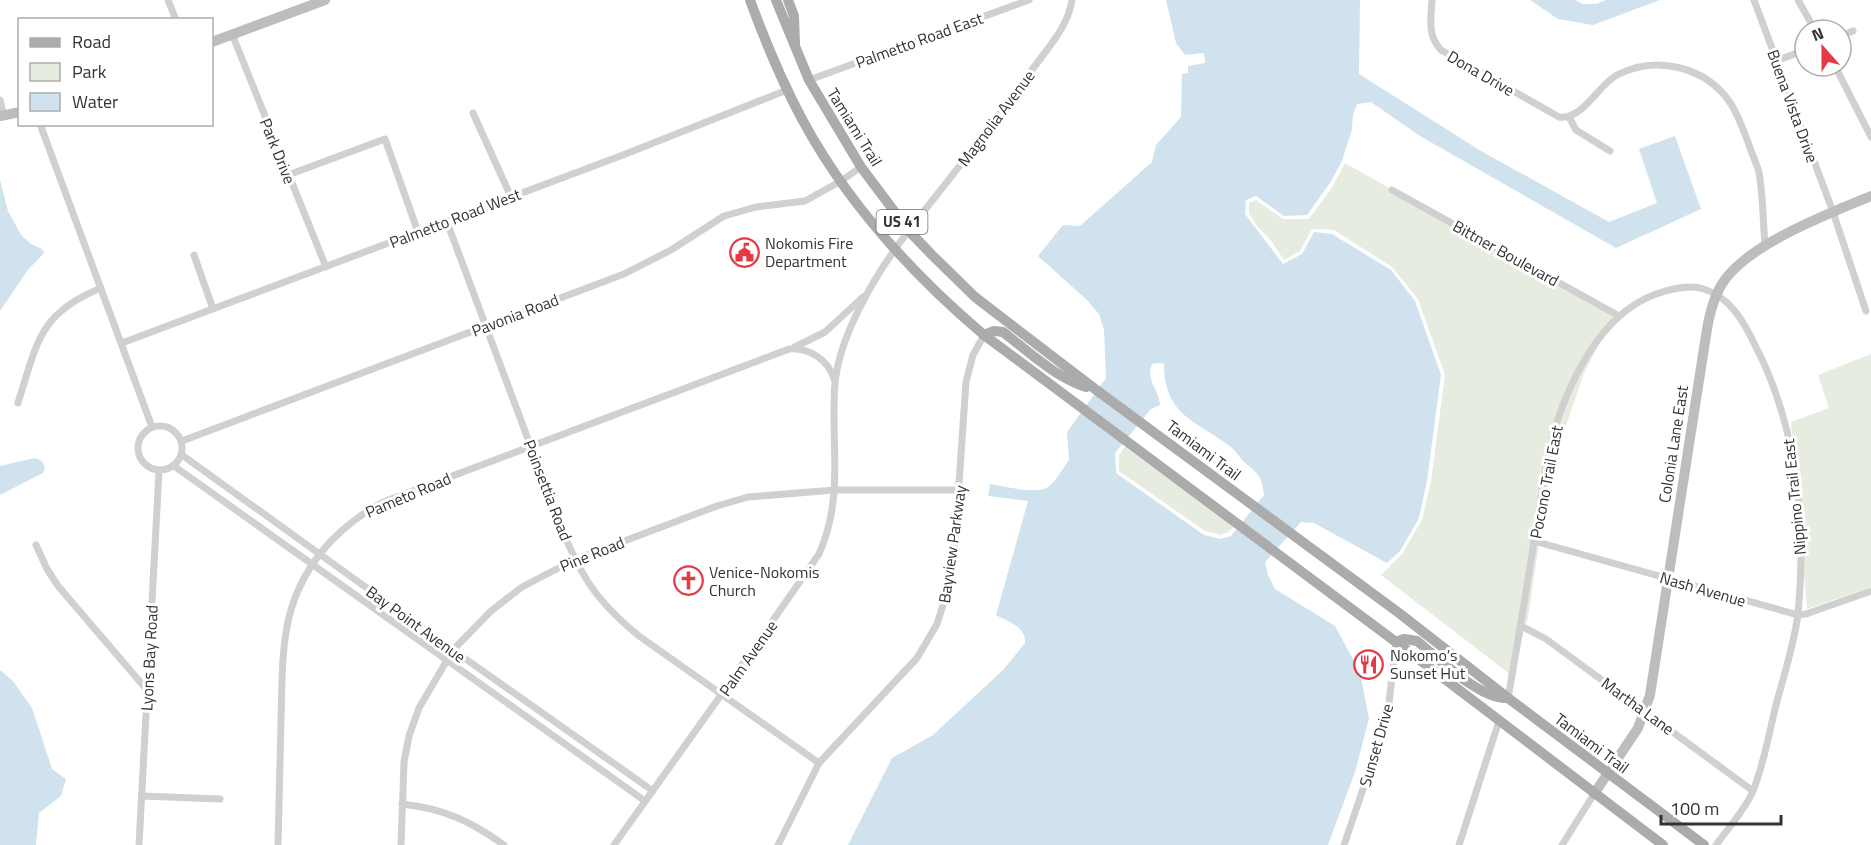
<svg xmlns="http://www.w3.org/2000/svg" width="1871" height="845" font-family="'Titillium Web',sans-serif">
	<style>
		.green { fill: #e6ecdf }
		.water { fill: #cfe2ee; fill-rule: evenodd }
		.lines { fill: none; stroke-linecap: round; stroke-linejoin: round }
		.street { stroke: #d0d0d0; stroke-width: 7 }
		.secondary { stroke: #bdbdbd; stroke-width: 10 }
		.primary { stroke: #ababab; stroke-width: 10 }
		.labels { text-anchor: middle; stroke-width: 6; stroke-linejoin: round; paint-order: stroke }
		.shield { fill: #fff; stroke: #707070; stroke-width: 1.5 }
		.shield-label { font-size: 15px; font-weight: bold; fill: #333 }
		.street-label { font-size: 16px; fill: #333; stroke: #fff }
		.poi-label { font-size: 16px; fill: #333; stroke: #fff; text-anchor: start }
	</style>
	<rect width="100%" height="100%" fill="#fff"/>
	<g class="green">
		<path d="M1345 163 1614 315 1584 373 1550 472 1528 617 1511 675 1381 575 1402 554 1422 520 1431 481 1445 375 1418 299 1392 267 1334 230 1312 229 1300 251 1284 260 1272 242 1256 225 1249 213V203L1256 200 1283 219H1309L1333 186Z"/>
		<path d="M1871 354V587L1807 609 1791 422 1829 408 1818 375Z"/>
		<path d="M1125 447 1234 526 1229 532 1221 535 1205 531 1119 471V455Z"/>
	</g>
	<g class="water">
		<path d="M1166 0H1360L1359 74 1481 151 1609 222 1657 203 1639 149 1675 136 1701 209 1616 248 1420 136 1371 102 1357 104 1353 115 1352 129 1342 161 1330 183 1307 215 1284 216 1256 196 1246 200 1245 214 1283 264 1302 254 1314 232 1332 234 1391 270 1415 301 1441 375 1427 481 1419 518 1400 551 1387 563 1314 523 1301 522 1265 562 1268 575 1275 589 1335 626 1360 672 1369 719 1355 772 1328 845H848L892 758 933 735 1004 669 1025 643C1026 626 1008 622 996 615L1028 501 988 496 990 484C1004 486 1037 495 1048 487 1056 481 1063 468 1069 460L1067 432 1106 378 1104 329 1099 314 1087 300 1038 256 1063 225 1080 226 1152 162 1156 145 1181 117 1182 74 1188 73V66L1205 63 1204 53 1185 55 1176 43ZM1159 363 1164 364C1164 416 1197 421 1231 447 1236 451 1239 457 1243 461 1259 475 1261 474 1264 495L1231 536 1221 539 1204 535 1116 473 1115 453 1151 409 1160 405C1159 390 1145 379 1152 364Z"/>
		<path d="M1530 0H1575L1582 4H1596L1606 0H1660L1593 25 1558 19Z"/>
		<path d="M0 180 8 211 21 235 31 244 42 249 44 253 27 271 0 311Z"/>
		<path d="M35 458 42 461 45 467 43 473 0 495V466Z"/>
		<path d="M0 670 13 681 32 708 52 769 66 779 61 796 39 813 36 845H0Z"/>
	</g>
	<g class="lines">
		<g class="street">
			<path d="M168 0 176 20"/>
			<path d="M1432 0C1431 19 1427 35 1441 50L1559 117C1583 120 1597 86 1617 75 1656 55 1706 66 1731 104 1738 115 1743 129 1748 142 1751 152 1756 162 1759 172 1763 196 1763 221 1765 245"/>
			<path d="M1754 0 1833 212 1866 311"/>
			<path d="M1798 0 1815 30"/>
			<path d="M232 34 326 267"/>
			<path d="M1841 36 1853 31"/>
			<path d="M1776 61 1805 50"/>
			<path d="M1835 66 1871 137"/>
			<path d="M809 80 1029 0"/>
			<path d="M0 100 4 116"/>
			<path d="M473 113 511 197"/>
			<path d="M1569 117 1576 130 1610 151"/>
			<path d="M40 124 152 427"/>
			<path d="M288 175 385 139 418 232"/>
			<path d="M1392 190 1619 316"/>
			<path d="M447 222 560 525C581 576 595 600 639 636L819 763"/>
			<path d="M194 255 213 309"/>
			<path d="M122 343 623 155 787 90"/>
			<path d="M795 347 825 332 863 297"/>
			<path d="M18 403C37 343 39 313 101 288"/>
			<circle cx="160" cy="448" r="22"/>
			<path d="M182 441 624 274 671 250 724 216 756 207 805 201 841 181 861 167"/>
			<path d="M182 455 453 650 653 791"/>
			<path d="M174 466 645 801"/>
			<path d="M1534 541 1798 615 1806 614 1871 591"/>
			<path d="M36 545 47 569 58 586 147 690"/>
			<path d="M1521 626 1546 639 1753 791"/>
			<path d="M1508 698C1518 642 1527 586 1536 529 1543 488 1547 445 1563 405 1580 362 1609 311 1656 294 1671 289 1689 284 1704 289 1730 297 1744 322 1755 345 1797 426 1807 523 1798 614 1794 645 1784 675 1776 705 1769 733 1764 764 1753 791 1745 810 1728 828 1716 845"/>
			<path d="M142 796 220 799"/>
			<path d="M402 804C444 809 469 820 504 845"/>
			<path d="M139 845 159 471"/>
			<path d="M278 845C279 804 280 762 281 721 283 650 279 597 331 541 348 524 364 511 386 501L789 349C808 347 829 360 834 379"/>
			<path d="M401 845 404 762 409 736 419 708 453 650 491 611 522 587 574 560 717 506 748 497 835 490H960"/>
			<path d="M614 845 721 695 819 554C845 495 830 444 835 383 838 352 852 321 867 294 885 260 909 230 932 201 965 159 998 117 1029 74 1045 51 1068 28 1072 0"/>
			<path d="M778 845 819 763 917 658 937 624 949 586 955 541 966 382 973 355 984 335"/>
			<path d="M1344 845 1382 733 1389 703 1396 642"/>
			<path d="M1459 845 1499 721"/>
			<path d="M1562 845 1594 794"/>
		</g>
		<g class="secondary">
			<path d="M212 42 325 0"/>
			<path d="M0 116 20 112"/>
			<path d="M1594 794 1638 728 1650 695 1707 329C1710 312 1714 295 1724 281 1749 244 1830 213 1871 196"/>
		</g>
		<g class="primary">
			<path d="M750 0C765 41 782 82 803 121 848 204 912 274 984 335L1396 642 1663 845"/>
			<path d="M776 0 809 80 861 167 909 231 932 255 975 297 1095 389 1399 613 1508 698 1704 845"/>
			<path d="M788 0 794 16 795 45"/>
			<path d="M984 335 994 331 1003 332C1029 352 1055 377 1086 387"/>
			<path d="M1396 642 1404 639 1417 641C1439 659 1477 696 1504 698"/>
		</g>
	</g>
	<defs>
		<symbol id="civic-ring" viewBox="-11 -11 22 22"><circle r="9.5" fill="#fff" stroke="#e63946" stroke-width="1.5"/><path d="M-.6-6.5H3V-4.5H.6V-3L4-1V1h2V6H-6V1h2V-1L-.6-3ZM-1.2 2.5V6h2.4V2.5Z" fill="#e63946"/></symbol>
		<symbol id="church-ring" viewBox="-11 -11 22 22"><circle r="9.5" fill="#fff" stroke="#e63946" stroke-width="1.5"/><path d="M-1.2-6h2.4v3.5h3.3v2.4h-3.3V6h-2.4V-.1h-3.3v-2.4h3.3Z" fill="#e63946"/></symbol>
		<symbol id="restaurant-ring" viewBox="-11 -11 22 22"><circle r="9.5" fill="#fff" stroke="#e63946" stroke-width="1.5"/><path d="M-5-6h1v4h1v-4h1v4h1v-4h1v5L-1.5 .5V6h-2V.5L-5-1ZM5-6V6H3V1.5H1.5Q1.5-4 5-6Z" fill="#e63946"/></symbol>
	</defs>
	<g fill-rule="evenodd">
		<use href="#civic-ring" x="728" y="236" width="33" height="33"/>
		<use href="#church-ring" x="672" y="564" width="33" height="33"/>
		<use href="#restaurant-ring" x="1352" y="648" width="33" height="33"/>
	</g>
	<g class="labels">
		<rect class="shield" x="876.5" y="210" width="51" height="24" rx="4.5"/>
		<g class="shield-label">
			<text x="902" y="227">US 41</text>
		</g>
		<g class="street-label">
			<text transform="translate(919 40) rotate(-20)" y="6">Palmetto Road East</text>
			<text transform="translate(1481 73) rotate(30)" y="6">Dona Drive</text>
			<text transform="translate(1793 106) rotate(70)" y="6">Buena Vista Drive</text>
			<text transform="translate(996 118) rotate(-53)" y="6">Magnolia Avenue</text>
			<text transform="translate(855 127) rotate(58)" y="6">Tamiami Trail</text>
			<text transform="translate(278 151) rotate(68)" y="6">Park Drive</text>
			<text transform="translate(455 218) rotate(-21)" y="6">Palmetto Road West</text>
			<text transform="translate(1506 253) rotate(29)" y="6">Bittner Boulevard</text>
			<text transform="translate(515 315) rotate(-21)" y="6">Pavonia Road</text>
			<text transform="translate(1673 444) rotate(-81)" y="6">Colonia Lane East</text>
			<text transform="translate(1204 450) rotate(37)" y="6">Tamiami Trail</text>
			<text transform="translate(1546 482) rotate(-79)" y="6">Pocono Trail East</text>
			<text transform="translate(548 490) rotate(69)" y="6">Poinsettia Road</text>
			<text transform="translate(408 495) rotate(-23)" y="6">Pameto Road</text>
			<text transform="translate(1794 497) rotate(-96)" y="6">Nippino Trail East</text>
			<text transform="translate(952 544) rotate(-82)" y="6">Bayview Parkway</text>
			<text transform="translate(592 554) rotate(-22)" y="6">Pine Road</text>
			<text transform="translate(1703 589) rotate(16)" y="6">Nash Avenue</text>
			<text transform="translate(416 624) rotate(36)" y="6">Bay Point Avenue</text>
			<text transform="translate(149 658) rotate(-87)" y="6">Lyons Bay Road</text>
			<text transform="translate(748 658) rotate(-55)" y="6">Palm Avenue</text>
			<text transform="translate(1638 706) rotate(36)" y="6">Martha Lane</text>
			<text transform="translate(1592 743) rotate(37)" y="6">Tamiami Trail</text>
			<text transform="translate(1376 745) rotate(-74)" y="6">Sunset Drive</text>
		</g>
		<g class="poi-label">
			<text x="765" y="249">Nokomis Fire<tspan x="765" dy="18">Department</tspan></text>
			<text x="709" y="578">Venice-Nokomis<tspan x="709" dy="18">Church</tspan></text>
			<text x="1390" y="661">Nokomo’s<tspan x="1390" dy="18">Sunset Hut</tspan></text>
		</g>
	</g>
	<rect x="18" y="18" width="195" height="108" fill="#ffffff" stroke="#adadad" stroke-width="1.5"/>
	<rect x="30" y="38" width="30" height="9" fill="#ababab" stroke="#adadad" stroke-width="1.5"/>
	<text x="72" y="48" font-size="18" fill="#333333">Road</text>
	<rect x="30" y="63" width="30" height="18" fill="#e6ecdf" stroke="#adadad" stroke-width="1.5"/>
	<text x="72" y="78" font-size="18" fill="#333333">Park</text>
	<rect x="30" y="93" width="30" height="18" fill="#cfe2ee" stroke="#adadad" stroke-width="1.5"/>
	<text x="72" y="108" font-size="18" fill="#333333">Water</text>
	<g transform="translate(1823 48) rotate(339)"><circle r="28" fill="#ffffff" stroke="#adadad" stroke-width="1.5"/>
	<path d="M0-4.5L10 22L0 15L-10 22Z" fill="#e63946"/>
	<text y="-9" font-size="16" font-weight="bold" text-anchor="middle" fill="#333333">N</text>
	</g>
	<path d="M1661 815v9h120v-9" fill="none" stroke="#333333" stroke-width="3"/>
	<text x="1670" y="815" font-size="18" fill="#333333" stroke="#ffffff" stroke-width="4.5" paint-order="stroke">100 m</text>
</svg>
